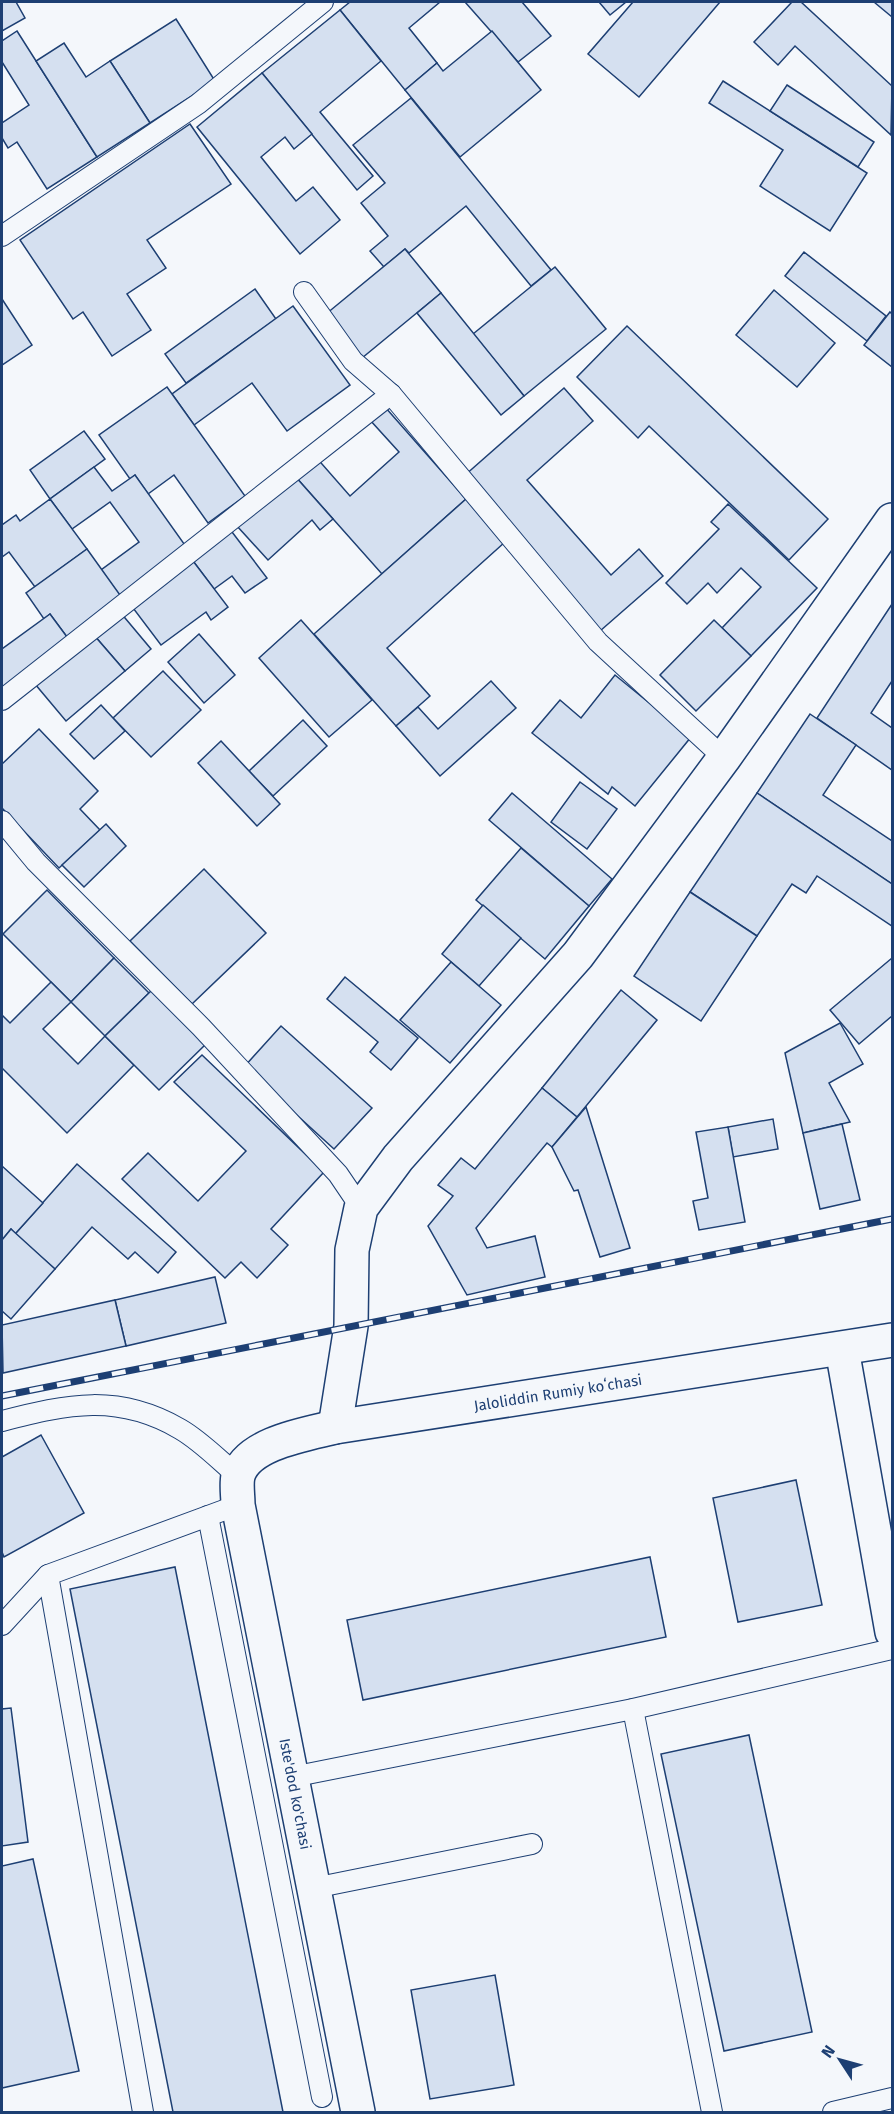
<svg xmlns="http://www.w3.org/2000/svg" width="894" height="2114" font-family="'Fira Sans',sans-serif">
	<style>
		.building { fill: #d5e0f0; stroke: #1d3f73; stroke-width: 1.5 }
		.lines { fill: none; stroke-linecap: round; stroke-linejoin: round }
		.lane-casing { stroke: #1d3f73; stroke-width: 22 }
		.street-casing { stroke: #1d3f73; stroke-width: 36 }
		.lane { stroke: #f4f7fb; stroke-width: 20 }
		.street { stroke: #f4f7fb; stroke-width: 33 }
		.rail-casing { stroke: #1d3f73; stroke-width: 7 }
		.rail { stroke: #f4f7fb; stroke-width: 4.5; stroke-dasharray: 14; stroke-linecap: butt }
		.labels { text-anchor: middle; stroke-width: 4.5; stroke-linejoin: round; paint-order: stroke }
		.street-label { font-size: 15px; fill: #1d3f73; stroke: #f4f7fb }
	</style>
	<rect width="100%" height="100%" fill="#f4f7fb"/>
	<g class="building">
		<path d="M2 2H16L25 18 2 31Z"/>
		<path d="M350 2H440L409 28 437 63 405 90 340 10Z"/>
		<path d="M465 2H522L551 36 518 62Z"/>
		<path d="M599 2H626L610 15Z"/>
		<path d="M633 2H720L639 97 588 54Z"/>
		<path d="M792 2H801L892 86 891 135 795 46 778 65 754 42Z"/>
		<path d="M874 2H892V17Z"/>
		<path d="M340 10 381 61 320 112 373 176 357 190 262 73Z"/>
		<path d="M176 19 215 81 150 123 110 61Z"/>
		<path d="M17 31 97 157 47 189 17 142 8 148 2 138V123L29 105 2 62V41Z"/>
		<path d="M492 31 541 90 460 157 405 90 437 63 443 71Z"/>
		<path d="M64 43 86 77 110 61 150 123 97 157 36 61Z"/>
		<path d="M262 73 312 134 294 149 285 137 261 157 296 201 313 187 340 220 300 254 197 127Z"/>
		<path d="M723 81 867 173 830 231 760 186 783 150 709 103Z"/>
		<path d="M787 85 874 142 858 167 770 111Z"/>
		<path d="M411 98 551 270 531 286 466 206 409 253 405 249 384 267 370 251 388 236 361 203 385 183 353 145Z"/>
		<path d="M190 124 231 184 147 240 166 268 127 294 151 330 112 356 83 312 73 319 20 240Z"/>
		<path d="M405 249 441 293 362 358 326 314Z"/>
		<path d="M804 252 886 316 867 341 785 276Z"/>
		<path d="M555 267 606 329 524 396 473 334Z"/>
		<path d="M255 289 276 319 186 383 165 354Z"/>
		<path d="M774 290 835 343 797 387 736 335Z"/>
		<path d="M441 293 524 396 501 415 417 313Z"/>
		<path d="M2 299 32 345 2 365Z"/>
		<path d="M293 306 350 385 287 431 252 383 194 425 172 394Z"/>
		<path d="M890 312 892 314V367L864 345Z"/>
		<path d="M627 326 828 519 789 560 649 426 638 438 577 377Z"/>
		<path d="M167 387 245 496 208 523 174 475 148 494 135 475 130 479 99 435Z"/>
		<path d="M564 388 593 421 527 480 611 575 639 549 663 576 600 631 464 476Z"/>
		<path d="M385 407 466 499 382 574 294 475 315 456 350 496 399 452 370 420Z"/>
		<path d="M84 431 105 459 50 499 30 470Z"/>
		<path d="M94 467 112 491 135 475 187 548 120 596 101 570 139 542 110 502 72 529 50 499Z"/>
		<path d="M294 475 333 519 320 530 312 520 268 560 237 526Z"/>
		<path d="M50 499 87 549 35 587 9 552 2 557V525L16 515 20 521Z"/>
		<path d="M466 499 505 542 387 648 430 696 396 726 314 634Z"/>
		<path d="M728 504 817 588 751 656 722 628 761 587 741 568 717 593 708 583 687 604 666 583 719 529 711 522Z"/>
		<path d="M229 528 267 578 245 593 232 576 214 589 190 557Z"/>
		<path d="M87 549 125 602 70 641 50 614 44 619 26 593Z"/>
		<path d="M190 557 228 607 211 620 206 612 161 645 130 604Z"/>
		<path d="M892 604V681L871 713 892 728V770L817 718Z"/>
		<path d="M120 612 151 649 125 671 93 634Z"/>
		<path d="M50 614 70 641 2 690V649Z"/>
		<path d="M301 620 372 700 329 737 259 658Z"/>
		<path d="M714 620 751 656 696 711 660 675Z"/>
		<path d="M93 634 125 671 66 721 35 684Z"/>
		<path d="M199 634 235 675 204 703 168 662Z"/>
		<path d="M163 671 201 710 151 757 113 718Z"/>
		<path d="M615 675 691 737 635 806 612 787 608 794 532 733 560 700 581 718Z"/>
		<path d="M491 681 516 708 440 776 396 726 418 707 438 729Z"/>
		<path d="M101 705 125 731 94 759 70 734Z"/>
		<path d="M810 714 856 745 823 795 892 841V884L757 793Z"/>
		<path d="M303 720 327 746 273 796 249 771Z"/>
		<path d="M39 729 98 791 80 809 100 830 59 868 2 808V764Z"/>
		<path d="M221 741 280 804 257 826 198 763Z"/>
		<path d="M580 782 617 809 587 849 551 822Z"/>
		<path d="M512 793 612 879 589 906 489 820Z"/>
		<path d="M757 793 892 884V926L817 876 806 893 792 884 757 936 690 892Z"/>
		<path d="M106 824 126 846 84 887 62 865Z"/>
		<path d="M521 848 589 906 545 959 476 900Z"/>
		<path d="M204 869 266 933 192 1004 130 941Z"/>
		<path d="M47 890 114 958 71 1002 3 934Z"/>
		<path d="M690 892 757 936 701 1021 634 976Z"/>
		<path d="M483 905 521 938 479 986 442 954Z"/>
		<path d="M114 958 149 993 105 1036 71 1002Z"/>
		<path d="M892 958V1016L859 1044 830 1010Z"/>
		<path d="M451 962 501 1005 450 1063 400 1020Z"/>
		<path d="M345 977 418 1038 391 1070 370 1052 378 1042 327 999Z"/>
		<path d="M51 982 71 1002 43 1029 78 1064 105 1036 134 1065 67 1133 2 1068V1015L10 1023Z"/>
		<path d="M153 989 207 1043 159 1090 105 1036Z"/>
		<path d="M621 990 657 1020 577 1117 542 1088Z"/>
		<path d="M840 1023 863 1064 829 1083 850 1122 803 1133 785 1053Z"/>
		<path d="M281 1026 372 1108 334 1149 244 1067Z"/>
		<path d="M202 1055 324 1172 271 1229 288 1245 257 1278 241 1262 225 1278 122 1179 148 1153 198 1201 246 1151 174 1082Z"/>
		<path d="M542 1088 577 1117 552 1147 547 1143 476 1228 487 1248 535 1236 545 1277 467 1295 428 1226 453 1196 438 1185 461 1158 475 1169Z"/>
		<path d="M586 1107 630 1248 600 1257 578 1190 574 1191 552 1147Z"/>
		<path d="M773 1119 778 1149 733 1157 728 1127Z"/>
		<path d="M842 1124 860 1200 820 1209 803 1133Z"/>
		<path d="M728 1127 745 1222 699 1230 693 1201 708 1198 696 1132Z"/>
		<path d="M77 1164 176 1252 158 1273 135 1252 128 1259 92 1227 55 1269 15 1234Z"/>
		<path d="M2 1166 43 1203 15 1234 11 1229 2 1240Z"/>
		<path d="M11 1229 55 1269 11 1319 2 1311V1240Z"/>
		<path d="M215 1277 226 1323 126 1346 115 1300Z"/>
		<path d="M115 1300 126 1346 3 1373 2 1325Z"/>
		<path d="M41 1435 84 1513 4 1557 2 1552V1457Z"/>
		<path d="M796 1480 822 1605 738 1622 713 1498Z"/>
		<path d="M650 1557 666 1637 363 1700 347 1620Z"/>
		<path d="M175 1567 283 2112H173L70 1589Z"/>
		<path d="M11 1708 28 1842 2 1846V1709Z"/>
		<path d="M749 1735 812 2032 724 2051 661 1754Z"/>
		<path d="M33 1859 79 2071 2 2088V1866Z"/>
		<path d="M495 1975 514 2085 430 2099 411 1990Z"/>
	</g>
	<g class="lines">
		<defs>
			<g id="lane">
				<path d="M2 236 198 104 323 2"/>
				<path d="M304 292 353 361 391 394 598 642 724 758"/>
				<path d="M2 700 391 394"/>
				<path d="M2 821 36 862 201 1027 338 1174 361 1208"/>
				<path d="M2 1421C68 1404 118 1393 180 1429 201 1441 220 1461 238 1476"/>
				<path d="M208 1516 322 2097"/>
				<path d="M2 1625 48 1575"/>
				<path d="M633 1709 712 2112"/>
				<path d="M292 1777 633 1709 892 1649"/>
				<path d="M314 1888 532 1844"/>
				<path d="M143 2112 48 1575 238 1505"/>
				<path d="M833 2112 892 2098"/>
			</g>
			<g id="street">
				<path d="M842 1349 892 1632"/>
				<path d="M335 1427 351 1326 352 1250 361 1208 398 1158 578 955 724 758 892 520"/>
				<path d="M358 2112 238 1505C238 1496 236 1484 238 1476 247 1443 307 1434 335 1427L892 1340"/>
			</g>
		</defs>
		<use href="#lane" class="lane-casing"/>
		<use href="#street" class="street-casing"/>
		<use href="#lane" class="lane"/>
		<use href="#street" class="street"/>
		<defs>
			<path id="rail" d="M2 1396 892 1219"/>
		</defs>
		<use href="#rail" class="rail-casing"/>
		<use href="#rail" class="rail"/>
	</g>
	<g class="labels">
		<g class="street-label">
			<text transform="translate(558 1393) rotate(-9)" y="5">Jaloliddin Rumiy koʻchasi</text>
			<text transform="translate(295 1794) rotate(79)" y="5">Iste'dod ko'chasi</text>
		</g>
	</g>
	<rect width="894" height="2114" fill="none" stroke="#1d3f73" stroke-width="6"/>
	<g transform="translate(840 2060) rotate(306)" stroke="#f4f7fb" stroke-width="4.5" paint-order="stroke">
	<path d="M0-4.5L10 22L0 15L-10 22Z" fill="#1d3f73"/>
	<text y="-9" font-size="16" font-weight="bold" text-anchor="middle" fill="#1d3f73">N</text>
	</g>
</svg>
